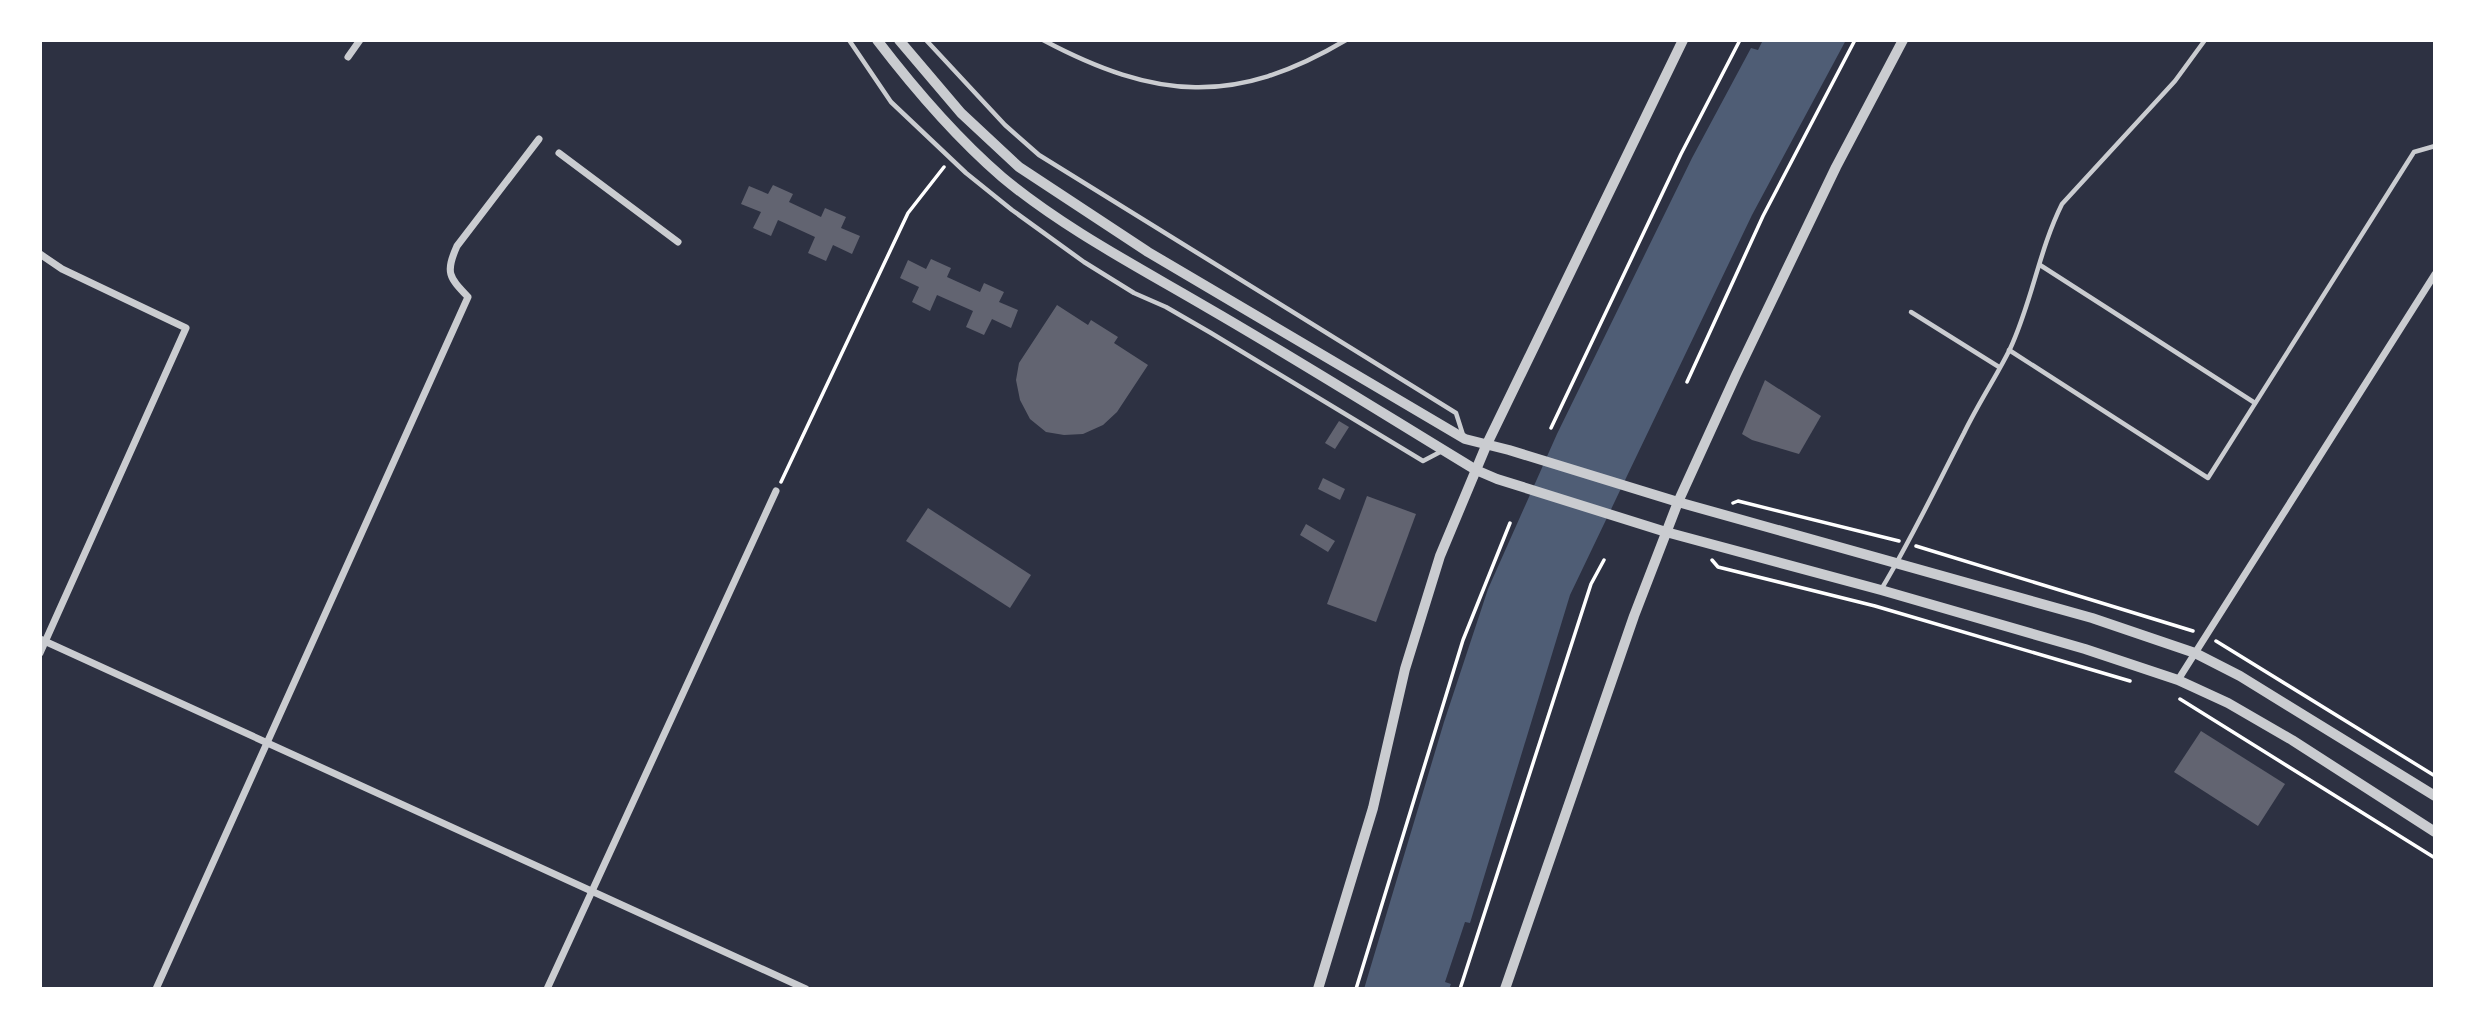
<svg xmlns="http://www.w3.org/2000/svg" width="2475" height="1029" font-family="Merriweather,serif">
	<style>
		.water { fill: #4f5d75 }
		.building { fill: #626471 }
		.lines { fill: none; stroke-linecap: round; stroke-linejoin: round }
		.path { stroke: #fff; stroke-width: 3.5 }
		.service { stroke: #caccd0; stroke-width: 4.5 }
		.minor { stroke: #caccd0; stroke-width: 7 }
		.tertiary { stroke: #caccd0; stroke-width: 10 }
	</style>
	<rect width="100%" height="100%" fill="#2d3142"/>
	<path class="water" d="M1763 40H1846L1752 215 1570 595 1470 923 1465 922 1445 982 1451 984 1449 989H1364L1444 722 1488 589 1557 434 1692 158 1751 48 1758 50Z"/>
	<g class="building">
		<path d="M773 185 793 194 789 202 821 217 825 208 846 217 841 228 860 236 852 254 833 245 826 261 808 253 815 237 778 220 771 236 753 228 761 212 741 204 749 186 768 194Z"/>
		<path d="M931 259 951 268 947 277 980 292 984 283 1004 292 999 302 1018 310 1011 328 992 319 984 335 966 327 973 311 937 295 930 311 912 302 919 287 900 278 908 260 926 269Z"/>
		<path d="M1057 305 1088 325 1091 320 1118 337 1114 343 1148 365 1117 412 1103 425 1083 434 1064 435 1046 432 1030 419 1020 400 1016 380 1019 363Z"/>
		<path d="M1765 380 1821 416 1799 454 1752 440 1742 434Z"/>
		<path d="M1339 421 1349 427 1335 449 1325 443Z"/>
		<path d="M1323 478 1345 489 1340 500 1318 489Z"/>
		<path d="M1367 496 1416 514 1376 622 1327 604Z"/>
		<path d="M928 508 1031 575 1010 608 906 541Z"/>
		<path d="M1306 524 1335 541 1328 552 1300 535Z"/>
		<path d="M2201 731 2285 784 2258 826 2174 772Z"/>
	</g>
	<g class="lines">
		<g class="path">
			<path d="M1687 382 1763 216 1855 40"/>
			<path d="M1551 428 1681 154 1740 40"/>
			<path d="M781 482 908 213 944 167"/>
			<path d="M1733 503 1738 501 1899 541"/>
			<path d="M1916 546 2193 631"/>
			<path d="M1712 560 1718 567 1875 606 2130 681"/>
			<path d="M2216 641 2435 776"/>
			<path d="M2180 699 2435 858"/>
			<path d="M1356 989 1463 640 1510 523"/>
			<path d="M1460 989 1591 584 1604 560"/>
		</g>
		<g class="service">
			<path d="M849 40 891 102 966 173 1012 210 1084 262 1134 293 1166 307 1211 333 1423 461 1442 451"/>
			<path d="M926 40 1005 125 1039 155 1456 413 1463 435"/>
			<path d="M1043 40C1156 100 1235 106 1346 40"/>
			<path d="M2040 265 2255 403"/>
			<path d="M1911 312 1999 367"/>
			<path d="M2009 350 2208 478 2414 152 2435 146"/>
			<path d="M1882 588C1912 538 1937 485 1964 433 1978 404 1996 377 2010 349 2032 302 2039 250 2062 204L2175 81 2205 40"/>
		</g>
		<g class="minor">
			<path d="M348 57 360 40"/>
			<path d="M559 153 678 242"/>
			<path d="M40 254 62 269 186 328 40 653"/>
			<path d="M40 639 806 989"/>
			<path d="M2178 680 2435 274"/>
			<path d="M156 989 468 297C449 277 445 273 457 246L539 139"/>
			<path d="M547 989 776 491"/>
		</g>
		<g class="tertiary">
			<path d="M877 40C913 87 958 139 1002 177 1063 228 1140 268 1208 308 1298 360 1387 416 1476 470L1497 479 1666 532 1881 590 2085 649 2178 680 2228 703 2292 740 2435 832"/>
			<path d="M899 40 961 113 1019 167 1148 252 1465 439 1509 450 1678 502 2092 618 2195 653 2240 676 2435 796"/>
			<path d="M1318 989 1373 808 1405 669 1440 556 1486 446 1683 40"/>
			<path d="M1505 989 1634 616 1678 502 1736 375 1836 167 1903 40"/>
		</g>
	</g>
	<rect width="2475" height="1029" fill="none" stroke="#ffffff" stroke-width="84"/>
</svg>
